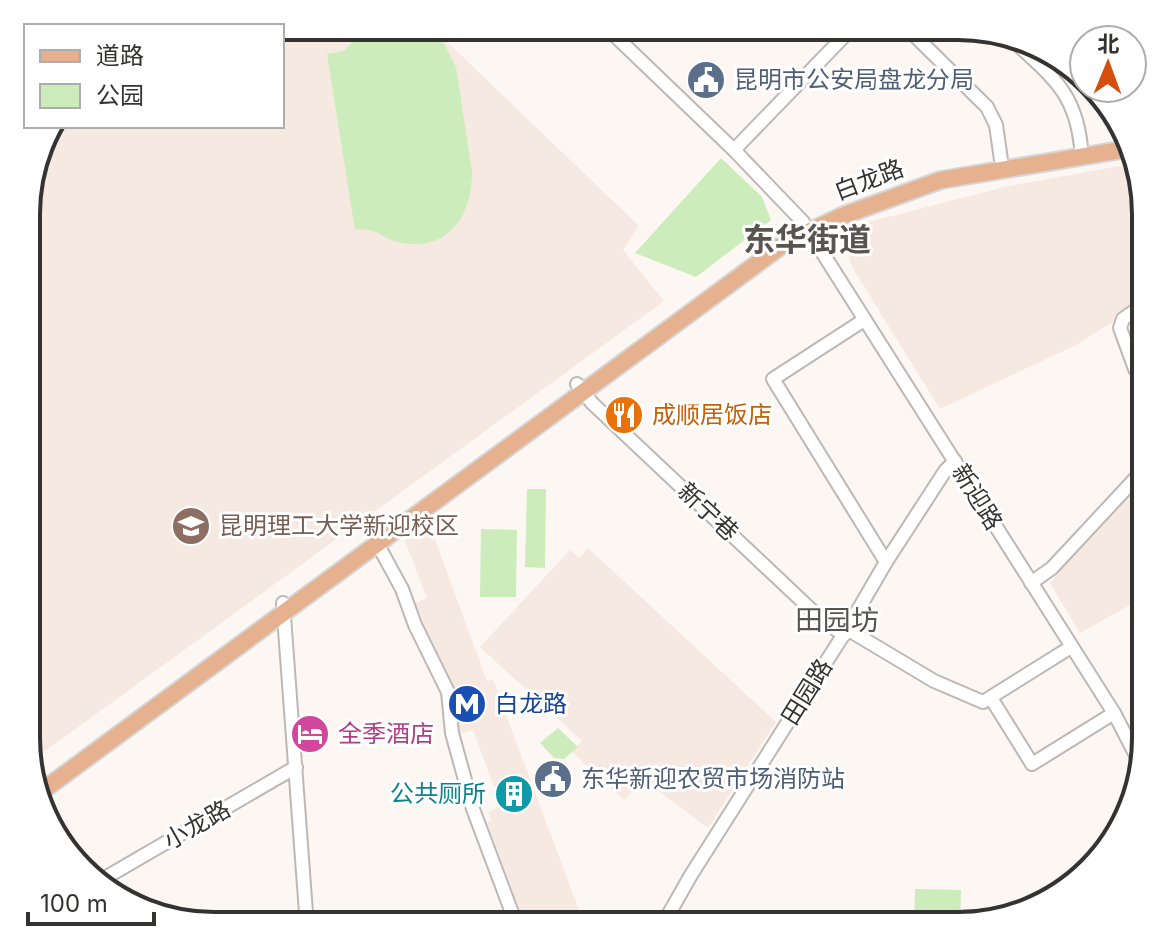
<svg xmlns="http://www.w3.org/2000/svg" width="1172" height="952" font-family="Inter,'Noto Sans SC',sans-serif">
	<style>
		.built { fill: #f6e9e1 }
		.green { fill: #ccecbb }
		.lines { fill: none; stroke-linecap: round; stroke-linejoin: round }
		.minor-casing { stroke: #beb8b5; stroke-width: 16 }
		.major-casing { stroke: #d7d6d6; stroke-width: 20 }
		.minor { stroke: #fff; stroke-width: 12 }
		.major { stroke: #e5b18f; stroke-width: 16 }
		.labels { text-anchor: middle; stroke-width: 6; stroke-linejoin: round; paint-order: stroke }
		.service-label { font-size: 24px; fill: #4e5e75; stroke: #fff; text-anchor: start }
		.street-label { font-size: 24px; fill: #353332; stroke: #fff }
		.food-label { font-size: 24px; fill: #c56008; stroke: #fff; text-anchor: start }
		.education-label { font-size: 24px; fill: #785e54; stroke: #fff; text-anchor: start }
		.transit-label { font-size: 24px; fill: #164399; stroke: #fff; text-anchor: start }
		.hotel-label { font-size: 24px; fill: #b23c85; stroke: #fff; text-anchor: start }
		.culture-label { font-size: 24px; fill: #0d838f; stroke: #fff; text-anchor: end }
		.quarter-label { font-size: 28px; fill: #595451; stroke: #fff }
		.district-label { font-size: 32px; font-weight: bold; fill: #595451; stroke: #fff }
		.rim { fill: none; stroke: #353332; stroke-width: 4 }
	</style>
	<rect width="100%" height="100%" fill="#fdf7f3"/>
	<g class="built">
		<path d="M438 33 639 226 623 250 664 301 30 762 26 750 28 189 49 126H282V35Z"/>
		<path d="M1136 163 1146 214V248L1135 252 1146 281V301L1076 345 940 409 852 267 843 232 865 223 1004 187Z"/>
		<path d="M1146 472V596L1080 633 1050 583Z"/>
		<path d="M429 523 487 681 493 680 585 926H526L487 822 491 820 488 812 501 806 473 730 458 734 457 713 415 603 427 598 405 541Z"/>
		<path d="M588 548 776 722 708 828 643 779 624 800 572 752 582 741 480 647 570 550 579 558Z"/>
	</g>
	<g class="green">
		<path d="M432 33 444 44 456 67 472 172C472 214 450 251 402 243 381 239 379 227 355 230L327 54 344 51 360 34Z"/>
		<path d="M721 158 762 197 771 220 696 277 635 253Z"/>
		<path d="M527 489H546L545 568 525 567Z"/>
		<path d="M481 529 517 530 516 597H480Z"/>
		<path d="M558 728 578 747 564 759 554 758 540 743Z"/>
		<path d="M915 889 961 890 960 926 914 925Z"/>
	</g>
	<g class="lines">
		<defs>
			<g id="minor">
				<path d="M906 27 987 107 996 125 1001 160"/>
				<path d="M610 31 734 150 803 222 1114 713 1142 767"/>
				<path d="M1009 36C1048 75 1075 88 1081 147"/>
				<path d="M734 150 852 28"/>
				<path d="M1136 310 1123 319 1120 328 1135 369 1146 376"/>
				<path d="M864 320 773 379 886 562"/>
				<path d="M577 384 592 403 821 619 844 635"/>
				<path d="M378 545 402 589 415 625 448 692 452 733 473 809 517 926"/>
				<path d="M1031 583 1052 568 1146 467"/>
				<path d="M283 603 307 926"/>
				<path d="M847 629 934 681 983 702 1071 647"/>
				<path d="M991 698 1032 764 1114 713"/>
				<path d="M98 882 296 767"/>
				<path d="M662 926 691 875 847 629 886 562 945 471 955 461"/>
			</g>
			<path id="major" d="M38 794 785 243 842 216 941 180 1133 148"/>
		</defs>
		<use href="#minor" class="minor-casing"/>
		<use href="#major" class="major-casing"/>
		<use href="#minor" class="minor"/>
		<use href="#major" class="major"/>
	</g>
	<defs>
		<symbol id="civic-disc" viewBox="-11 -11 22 22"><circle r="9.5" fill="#5c6f8a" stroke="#fff"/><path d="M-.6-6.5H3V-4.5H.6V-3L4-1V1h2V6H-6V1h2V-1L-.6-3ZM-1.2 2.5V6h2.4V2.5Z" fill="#fff"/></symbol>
		<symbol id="restaurant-disc" viewBox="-11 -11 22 22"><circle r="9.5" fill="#e8710a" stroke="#fff"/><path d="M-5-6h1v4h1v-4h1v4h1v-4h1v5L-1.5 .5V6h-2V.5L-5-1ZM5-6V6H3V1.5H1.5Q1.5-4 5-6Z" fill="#fff"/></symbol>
		<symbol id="university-disc" viewBox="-11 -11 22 22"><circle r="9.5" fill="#8d6e63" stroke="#fff"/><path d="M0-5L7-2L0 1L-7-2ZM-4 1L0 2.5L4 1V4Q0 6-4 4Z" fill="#fff"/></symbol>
		<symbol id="metro-disc" viewBox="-11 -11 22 22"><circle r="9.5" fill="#1a4fb4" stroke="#fff"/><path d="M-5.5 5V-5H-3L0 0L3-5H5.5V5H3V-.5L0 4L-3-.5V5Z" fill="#fff"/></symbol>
		<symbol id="hotel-disc" viewBox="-11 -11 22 22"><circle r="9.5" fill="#d1479c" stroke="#fff"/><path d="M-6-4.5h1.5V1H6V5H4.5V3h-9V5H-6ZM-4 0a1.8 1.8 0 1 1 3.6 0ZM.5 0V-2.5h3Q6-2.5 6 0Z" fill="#fff"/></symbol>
		<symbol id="building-disc" viewBox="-11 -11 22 22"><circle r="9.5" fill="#0f9aa8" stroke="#fff"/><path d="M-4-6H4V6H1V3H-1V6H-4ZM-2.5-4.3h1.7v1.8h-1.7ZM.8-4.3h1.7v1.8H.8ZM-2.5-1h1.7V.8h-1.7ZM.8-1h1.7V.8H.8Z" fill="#fff"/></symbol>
	</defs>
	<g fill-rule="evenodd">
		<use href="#civic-disc" x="684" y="58" width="44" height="44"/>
		<use href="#restaurant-disc" x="602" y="393" width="44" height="44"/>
		<use href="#university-disc" x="169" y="504" width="44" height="44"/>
		<use href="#metro-disc" x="445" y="682" width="44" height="44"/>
		<use href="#hotel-disc" x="288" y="712" width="44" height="44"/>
		<use href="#civic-disc" x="531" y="757" width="44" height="44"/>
		<use href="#building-disc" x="492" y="772" width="44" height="44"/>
	</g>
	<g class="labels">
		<g class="service-label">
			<text x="734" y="88">昆明市公安局盘龙分局</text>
			<text x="581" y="787">东华新迎农贸市场消防站</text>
		</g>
		<g class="street-label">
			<text transform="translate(869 180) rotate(-21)" y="8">白龙路</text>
			<text transform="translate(977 497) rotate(58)" y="8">新迎路</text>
			<text transform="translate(708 512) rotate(43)" y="8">新宁巷</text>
			<text transform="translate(807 692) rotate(-58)" y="8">田园路</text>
			<text transform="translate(197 825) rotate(-30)" y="8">小龙路</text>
		</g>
		<g class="food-label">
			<text x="652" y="423">成顺居饭店</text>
		</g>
		<g class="education-label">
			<text x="219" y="534">昆明理工大学新迎校区</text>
		</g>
		<g class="transit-label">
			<text x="495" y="712">白龙路</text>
		</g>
		<g class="hotel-label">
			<text x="338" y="742">全季酒店</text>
		</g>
		<g class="culture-label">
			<text x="486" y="802">公共厕所</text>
		</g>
		<g class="quarter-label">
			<text x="837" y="630">田园坊</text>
		</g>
		<g class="district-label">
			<text x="807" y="251">东华街道</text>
		</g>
	</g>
	<path d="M0 0H1172V952H0ZM214 40H958A174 174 0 0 1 1132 214V738A174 174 0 0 1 958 912H214A174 174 0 0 1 40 738V214A174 174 0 0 1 214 40Z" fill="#fff" fill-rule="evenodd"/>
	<path class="rim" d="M214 40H958A174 174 0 0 1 1132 214V738A174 174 0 0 1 958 912H214A174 174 0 0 1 40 738V214A174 174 0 0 1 214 40Z"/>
	<rect x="24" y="24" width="260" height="104" fill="#ffffff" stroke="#aeadad" stroke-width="2"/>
	<rect x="40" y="50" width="40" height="12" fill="#e5b18f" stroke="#aeadad" stroke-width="2"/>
	<text x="96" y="64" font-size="24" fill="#353332">道路</text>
	<rect x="40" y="84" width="40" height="24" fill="#ccecbb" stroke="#aeadad" stroke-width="2"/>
	<text x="96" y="104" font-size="24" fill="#353332">公园</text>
	<g transform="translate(1108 64) rotate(1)"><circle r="38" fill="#ffffff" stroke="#aeadad" stroke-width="2"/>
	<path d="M0-6L14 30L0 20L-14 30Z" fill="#d44f0e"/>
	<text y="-12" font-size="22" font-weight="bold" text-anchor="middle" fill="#353332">北</text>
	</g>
	<path d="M28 912v12h126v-12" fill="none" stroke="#353332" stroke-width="4"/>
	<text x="40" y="912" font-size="24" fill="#353332" stroke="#ffffff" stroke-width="6" paint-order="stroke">100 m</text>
</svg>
